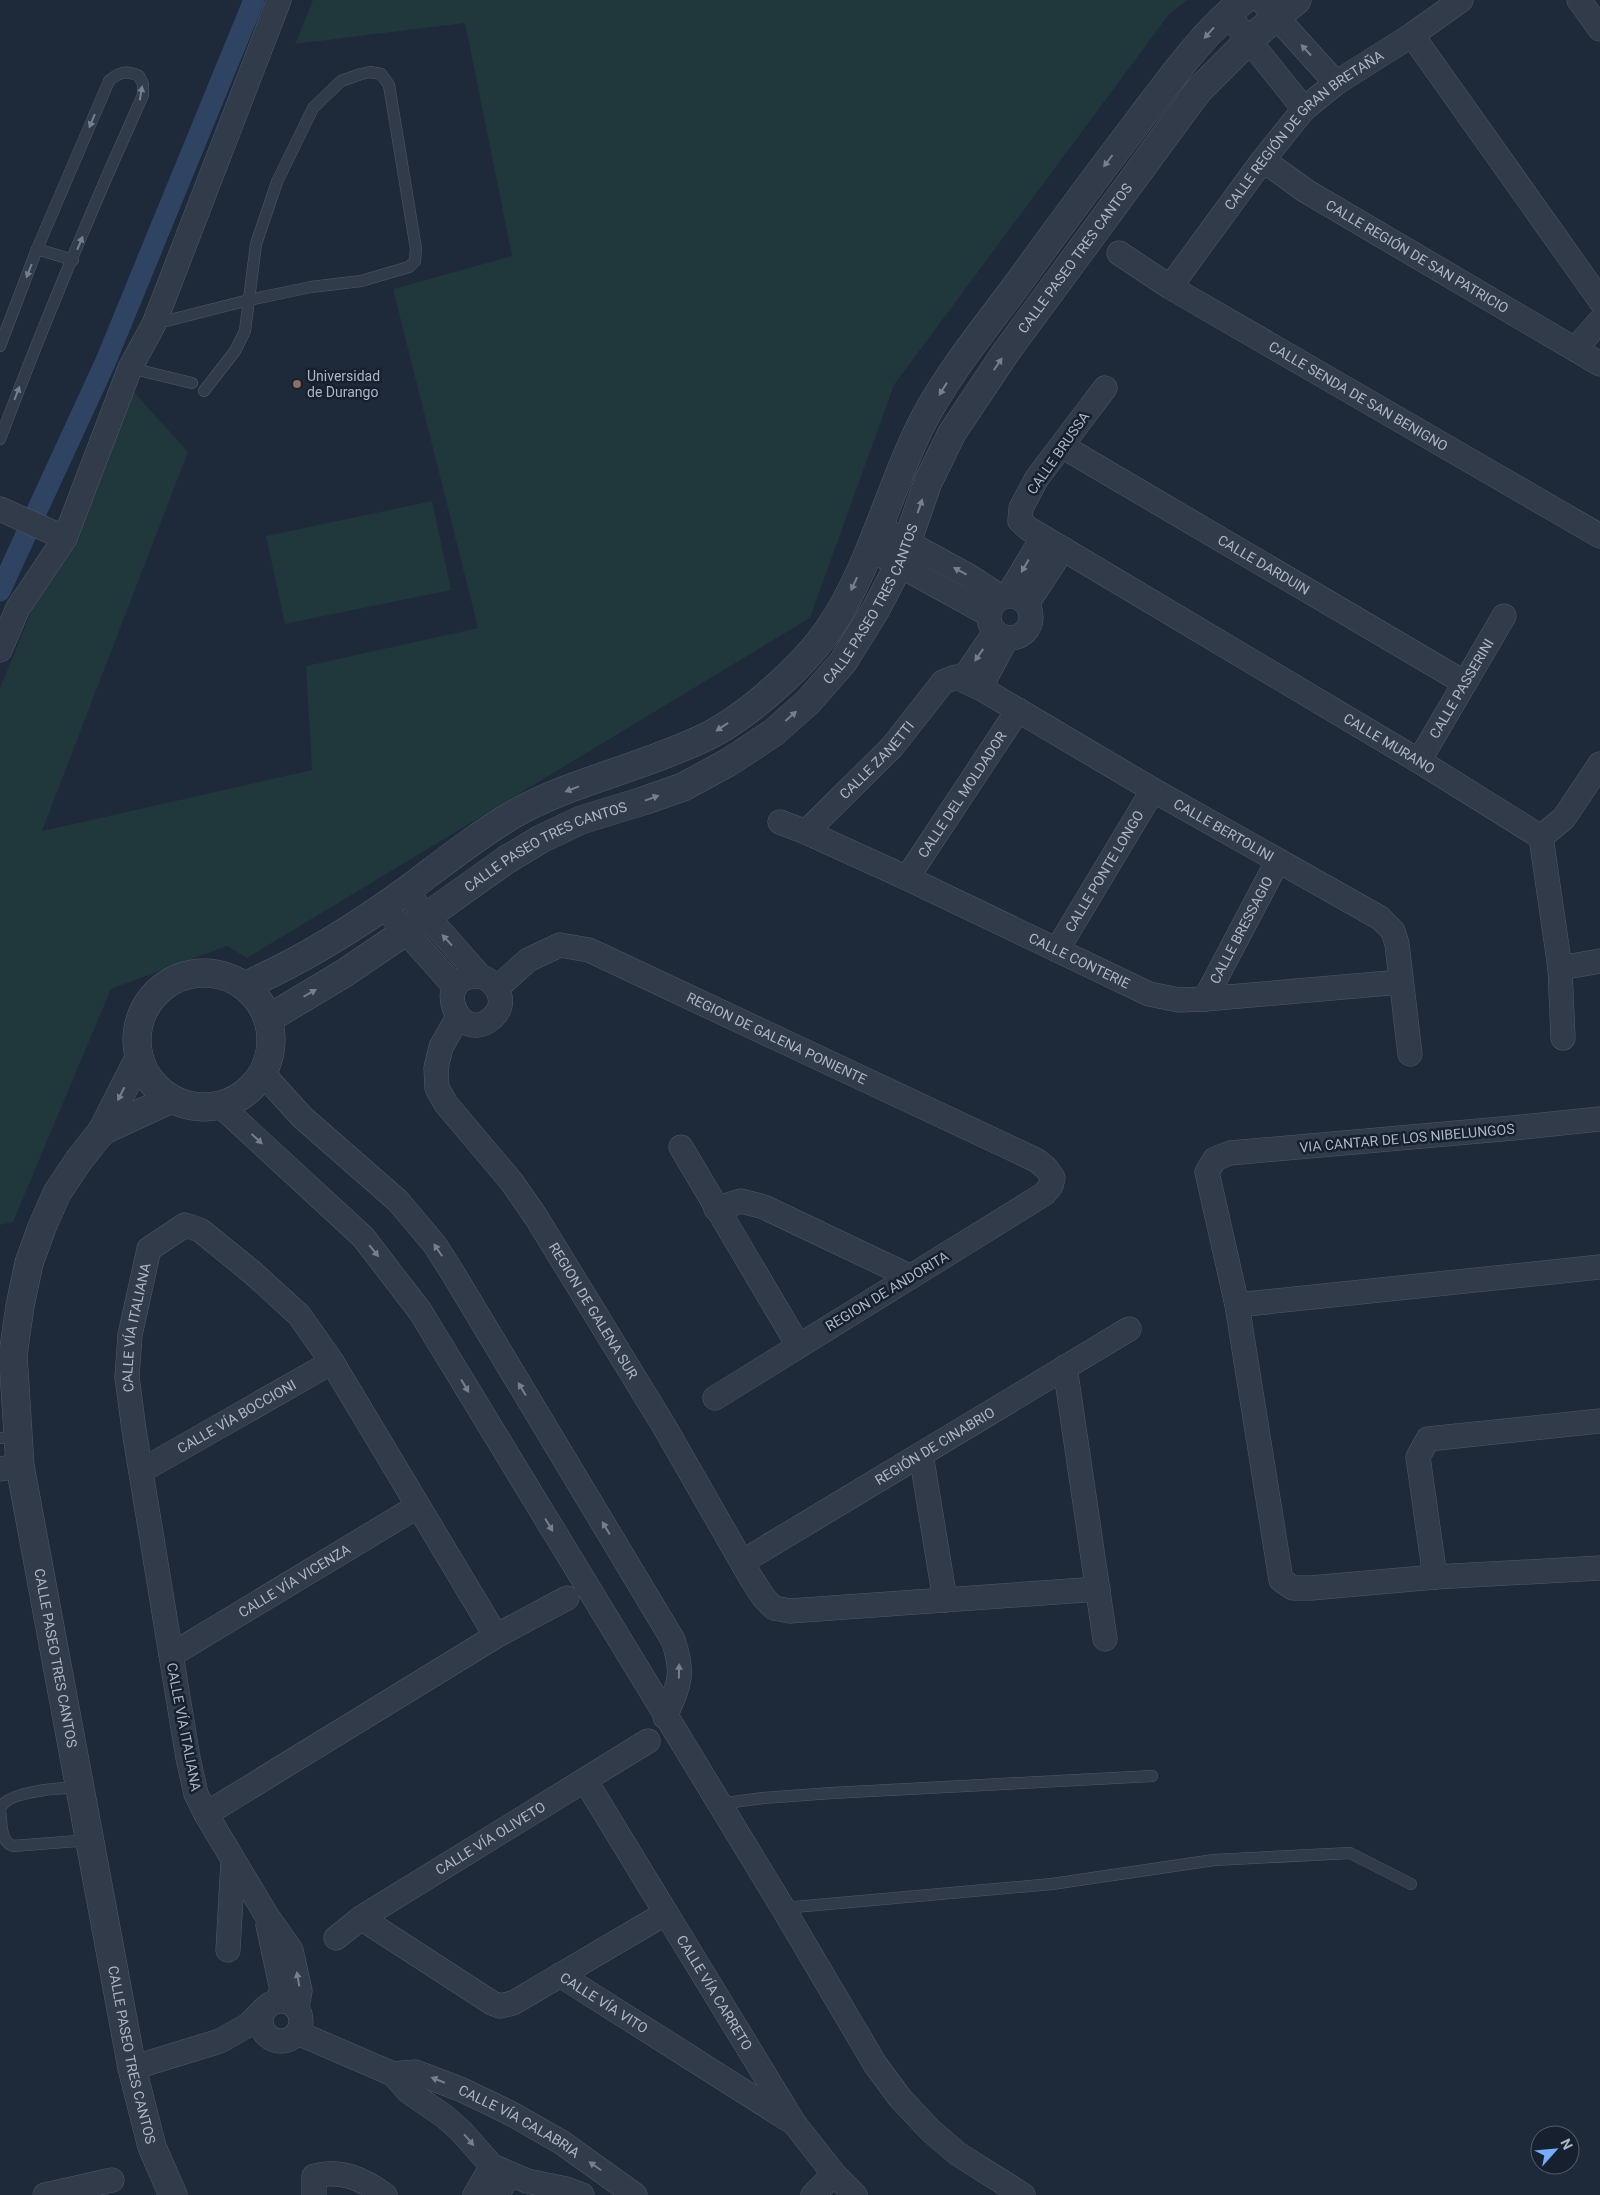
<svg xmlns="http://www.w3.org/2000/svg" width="1600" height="2195" font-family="Roboto,sans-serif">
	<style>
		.green { fill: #20373b }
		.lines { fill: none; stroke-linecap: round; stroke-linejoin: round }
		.canal { stroke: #2f4463; stroke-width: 21 }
		.service-casing { stroke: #4f5968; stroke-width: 12 }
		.minor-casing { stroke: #4f5968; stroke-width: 25 }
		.tertiary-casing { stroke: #4f5968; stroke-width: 29 }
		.service { stroke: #323b4a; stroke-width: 11 }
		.minor { stroke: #323b4a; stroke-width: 24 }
		.tertiary { stroke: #323b4a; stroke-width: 28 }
		.oneway { fill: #757f8f }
		.education-dot { fill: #8d6e63; stroke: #17202e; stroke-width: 2 }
		.labels { text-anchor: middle; stroke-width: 5; stroke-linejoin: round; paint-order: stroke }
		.street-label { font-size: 14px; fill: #acb6c7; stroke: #17202e }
		.poi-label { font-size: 14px; fill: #acb6c7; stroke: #17202e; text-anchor: start }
	</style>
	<rect width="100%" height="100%" fill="#1e293a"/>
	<g class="green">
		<path d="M313 0H1188L1170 13 894 385 810 618 247 958 227 946 111 989 13 1222 0 1225V688L125 382 188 452 42 831 312 770 306 666 478 628 393 289 512 256 465 23 295 44Z"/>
		<path d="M432 501 451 590 285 624 266 536Z"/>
	</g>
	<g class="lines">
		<path class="canal" d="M0 591 105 363 254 0"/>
		<defs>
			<g id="service">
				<path d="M37 249 73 260"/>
				<path d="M154 324 249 300 311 287 361 281 409 267 415 261 416 249 389 85 381 74 370 72 361 74 341 81 313 108 277 182 256 244 245 331 235 351 204 391"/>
				<path d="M0 346 37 249 109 81C119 72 126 70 139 76L143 84V95C92 208 44 323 0 439"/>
				<path d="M130 368 192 383"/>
				<path d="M0 1438 18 1437"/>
				<path d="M718 1804 763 1798 832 1793 1152 1776"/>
				<path d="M0 1810C4 1791 62 1788 80 1787"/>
				<path d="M0 1811C2 1823 0 1841 13 1846L90 1840"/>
				<path d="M783 1908 1052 1884 1214 1860 1350 1853 1411 1884"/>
			</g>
			<g id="minor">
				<path d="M1261 0 1336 83"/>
				<path d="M1579 0 1600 29"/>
				<path d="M1227 13 1304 109"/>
				<path d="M1412 35 1600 300"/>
				<path id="s1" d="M1263 160 1306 191 1600 364"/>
				<path id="s2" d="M1119 253 1170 287 1600 536"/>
				<path id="s3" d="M1170 287 1263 160 1304 109 1336 83 1412 35 1461 0"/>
				<path d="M1576 348 1600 321"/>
				<path id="s4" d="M1105 388 1037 478 1021 508 1020 521 1029 529 1063 549 1419 761 1541 837 1560 968 1563 1038"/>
				<path id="s5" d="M1062 446 1465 683"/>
				<path d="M0 509 65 538"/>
				<path d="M879 527 969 576 1001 597"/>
				<path d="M870 549 988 614"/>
				<path d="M1008 595 1043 537"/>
				<circle cx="1010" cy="617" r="21"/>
				<path d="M1027 604 1063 549"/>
				<path d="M0 650 18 608 65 538 130 368 154 324 279 0"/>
				<path d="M963 679 995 632"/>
				<path d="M982 689 987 675 1007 638"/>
				<path id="s6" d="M1419 761 1504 616"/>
				<path id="s7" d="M780 822 806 832 907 878 1149 994 1179 1000 1205 999 1401 982"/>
				<path id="s8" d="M806 832 892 747 943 682 956 677 982 689 1153 790 1380 918 1393 931 1397 944 1410 1054"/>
				<path d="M1541 837 1564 818 1600 764"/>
				<path id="s9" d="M907 878 1018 710"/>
				<path d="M405 891 480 976C498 982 509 1004 492 1018 458 1048 429 974 480 976"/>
				<path d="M383 906 455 987"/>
				<path id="s10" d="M1057 950 1153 790"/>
				<path d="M1560 968 1600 961"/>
				<path id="s11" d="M497 988 528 960 560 945 589 950 1036 1160 1046 1168 1053 1178 1051 1186 1044 1194 715 1398"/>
				<path id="s12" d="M1205 999 1277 862"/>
				<path id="s13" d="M458 1017 441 1047 436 1068 437 1088 446 1104 511 1181 536 1217 664 1426 751 1578 764 1598 774 1608 790 1611 1098 1589"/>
				<path d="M263 1074 302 1117 398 1201 435 1245 454 1275 673 1640C685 1675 679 1685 665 1717"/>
				<path d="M221 1106 363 1237 420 1311 783 1908 875 2064 900 2098 931 2131 958 2154 1023 2195"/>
				<path d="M1600 1119 1513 1128 1230 1153 1215 1159 1207 1172 1237 1305 1281 1580 1293 1588H1311L1435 1577 1600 1568"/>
				<path d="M681 1147 798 1345"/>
				<path d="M716 1209 741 1201 764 1207 911 1277"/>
				<path d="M1237 1305 1600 1267"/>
				<path d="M1065 1367 1105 1639"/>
				<path d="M921 1454 945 1600"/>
				<path d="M0 1469 20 1466"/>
				<path id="s14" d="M141 1471 332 1362"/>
				<path id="s15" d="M742 1562 1129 1329"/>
				<path d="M1435 1577 1418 1457 1428 1439 1600 1421"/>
				<path id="s16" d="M171 1655 418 1506"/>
				<path id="s17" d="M585 1780 794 2123 834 2174 855 2195"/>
				<path d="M206 1814 496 1636 567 1598"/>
				<path d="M361 1918 492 2003 500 2006 513 2003 666 1913"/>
				<path d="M268 1925 282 1990 277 2001"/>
				<path id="s18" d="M336 1938 361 1918 648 1741"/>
				<path d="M228 1950 233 1861"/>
				<path id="s19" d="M560 1975 789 2120"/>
				<circle cx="281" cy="2021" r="20"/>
				<path id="s20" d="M297 2007 300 1991 291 1950 267 1916 206 1814 196 1794 188 1758 134 1430 127 1377 130 1335 149 1249 185 1225 200 1230 253 1273 299 1315 332 1362 496 1636"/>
				<path id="s21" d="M298 2033 393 2074 415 2072 460 2089 508 2112 561 2142 635 2195"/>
				<path d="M132 2068 220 2041 248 2025 265 2008"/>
				<path d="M393 2074 409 2092 444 2116 461 2131 492 2166 527 2181 566 2189 582 2195"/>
				<path d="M45 2195 112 2180"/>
				<path d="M314 2195V2176C341 2169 363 2179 385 2195"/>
				<path d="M475 2195 492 2166"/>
				<path d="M497 2195 509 2175"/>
				<path d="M813 2195 834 2174"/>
			</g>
			<g id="tertiary">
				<circle cx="204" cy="1040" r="67"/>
				<path d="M244 986C302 961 356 927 407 890 442 864 476 836 514 814 559 788 615 774 663 755 681 748 700 741 717 731 754 710 805 664 829 629 870 568 887 495 919 429 946 373 994 318 1030 267 1067 216 1105 165 1143 115 1174 74 1204 32 1244 0"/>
				<path id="s22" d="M268 1019 343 974 405 932 506 860 541 839 581 820 643 801 683 787 729 762 773 733 808 702 843 662 876 609 899 565 928 482 952 433 1006 352 1198 91 1249 40 1297 0"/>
				<path id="s23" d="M139 1058 102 1131 79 1160 57 1193 42 1227 29 1263 20 1306 13 1355 20 1466 132 2068 152 2147 173 2195"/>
				<path d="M102 1131 171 1099"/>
			</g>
		</defs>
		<use href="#service" class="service-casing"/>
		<use href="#minor" class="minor-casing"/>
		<use href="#tertiary" class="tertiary-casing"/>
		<use href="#service" class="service"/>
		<use href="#minor" class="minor"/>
		<use href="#tertiary" class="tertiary"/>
	</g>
	<defs><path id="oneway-solid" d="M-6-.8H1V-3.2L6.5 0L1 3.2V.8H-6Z" transform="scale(1.25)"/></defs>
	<g class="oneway">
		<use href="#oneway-solid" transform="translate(1209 33) rotate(132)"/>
		<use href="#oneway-solid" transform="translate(1306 50) rotate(-133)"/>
		<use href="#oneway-solid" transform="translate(141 93) rotate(-81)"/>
		<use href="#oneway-solid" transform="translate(92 121) rotate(113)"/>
		<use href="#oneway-solid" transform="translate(1108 161) rotate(127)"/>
		<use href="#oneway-solid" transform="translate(80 243) rotate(-68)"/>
		<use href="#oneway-solid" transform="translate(29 271) rotate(111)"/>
		<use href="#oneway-solid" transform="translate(998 364) rotate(-56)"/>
		<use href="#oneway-solid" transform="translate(943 389) rotate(122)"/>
		<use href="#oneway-solid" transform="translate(17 393) rotate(-69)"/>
		<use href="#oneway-solid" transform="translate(920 506) rotate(-71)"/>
		<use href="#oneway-solid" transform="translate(1025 566) rotate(120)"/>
		<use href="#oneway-solid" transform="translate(960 571) rotate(-151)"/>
		<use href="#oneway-solid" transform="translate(854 584) rotate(115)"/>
		<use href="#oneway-solid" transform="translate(979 655) rotate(125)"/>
		<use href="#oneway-solid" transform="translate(791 716) rotate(-41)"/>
		<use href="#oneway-solid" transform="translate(722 727) rotate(146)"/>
		<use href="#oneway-solid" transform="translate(572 789) rotate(159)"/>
		<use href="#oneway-solid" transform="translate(652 798) rotate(-20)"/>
		<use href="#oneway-solid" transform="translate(447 940) rotate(-132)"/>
		<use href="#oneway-solid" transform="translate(310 993) rotate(-30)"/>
		<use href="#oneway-solid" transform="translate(121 1094) rotate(117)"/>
		<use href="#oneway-solid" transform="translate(257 1139) rotate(43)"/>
		<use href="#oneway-solid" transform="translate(438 1250) rotate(-124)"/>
		<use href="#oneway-solid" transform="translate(374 1251) rotate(51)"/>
		<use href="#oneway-solid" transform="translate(465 1386) rotate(59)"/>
		<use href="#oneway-solid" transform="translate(522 1389) rotate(-121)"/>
		<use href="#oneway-solid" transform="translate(549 1525) rotate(59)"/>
		<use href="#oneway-solid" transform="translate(606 1528) rotate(-121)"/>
		<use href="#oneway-solid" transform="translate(679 1671) rotate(-89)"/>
		<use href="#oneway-solid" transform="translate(298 1979) rotate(-100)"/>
		<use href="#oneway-solid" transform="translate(438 2080) rotate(-158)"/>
		<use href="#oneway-solid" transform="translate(469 2140) rotate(49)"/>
		<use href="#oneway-solid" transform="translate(595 2166) rotate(-145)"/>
	</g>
	<circle class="education-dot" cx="297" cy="384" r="5"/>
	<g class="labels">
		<g class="street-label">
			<text dy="5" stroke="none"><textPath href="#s3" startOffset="208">CALLE REGIÓN DE GRAN BRETAÑA</textPath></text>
			<text dy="5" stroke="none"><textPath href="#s1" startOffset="182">CALLE REGIÓN DE SAN PATRICIO</textPath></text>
			<text dy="5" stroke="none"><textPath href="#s22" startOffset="1152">CALLE PASEO TRES CANTOS</textPath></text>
			<text dy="5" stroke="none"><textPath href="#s2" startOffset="279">CALLE SENDA DE SAN BENIGNO</textPath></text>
			<text transform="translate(1058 453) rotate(-55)" y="5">CALLE BRUSSA</text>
			<text dy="5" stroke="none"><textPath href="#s5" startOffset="234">CALLE DARDUIN</textPath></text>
			<text dy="5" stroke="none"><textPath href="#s22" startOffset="748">CALLE PASEO TRES CANTOS</textPath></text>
			<text dy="5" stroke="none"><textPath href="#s6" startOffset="84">CALLE PASSERINI</textPath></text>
			<text dy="5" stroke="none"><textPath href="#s4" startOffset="591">CALLE MURANO</textPath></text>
			<text dy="5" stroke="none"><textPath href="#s8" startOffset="101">CALLE ZANETTI</textPath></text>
			<text dy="5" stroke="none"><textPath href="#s9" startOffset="100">CALLE DEL MOLDADOR</textPath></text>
			<text dy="5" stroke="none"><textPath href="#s8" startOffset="526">CALLE BERTOLINI</textPath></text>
			<text dy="5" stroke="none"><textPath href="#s22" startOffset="328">CALLE PASEO TRES CANTOS</textPath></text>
			<text dy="5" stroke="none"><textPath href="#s10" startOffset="92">CALLE PONTE LONGO</textPath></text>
			<text dy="5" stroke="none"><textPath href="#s12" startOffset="78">CALLE BRESSAGIO</textPath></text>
			<text dy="5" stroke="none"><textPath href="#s7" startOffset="330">CALLE CONTERIE</textPath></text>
			<text dy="5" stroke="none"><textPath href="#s11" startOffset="314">REGION DE GALENA PONIENTE</textPath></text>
			<text transform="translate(1407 1138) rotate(-5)" y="5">VIA CANTAR DE LOS NIBELUNGOS</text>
			<text transform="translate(887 1291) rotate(-31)" y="5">REGION DE ANDORITA</text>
			<text dy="5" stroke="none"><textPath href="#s13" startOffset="349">REGION DE GALENA SUR</textPath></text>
			<text dy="5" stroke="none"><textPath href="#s20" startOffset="714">CALLE VÍA ITALIANA</textPath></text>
			<text dy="5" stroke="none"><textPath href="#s14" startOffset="110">CALLE VÍA BOCCIONI</textPath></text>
			<text dy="5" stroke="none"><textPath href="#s15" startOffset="225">REGIÓN DE CINABRIO</textPath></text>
			<text dy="5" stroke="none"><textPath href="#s16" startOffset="144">CALLE VÍA VICENZA</textPath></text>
			<text dy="5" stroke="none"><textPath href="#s23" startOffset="634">CALLE PASEO TRES CANTOS</textPath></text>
			<text transform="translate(184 1727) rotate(79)" y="5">CALLE VÍA ITALIANA</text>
			<text dy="5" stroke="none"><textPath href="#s18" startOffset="184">CALLE VÍA OLIVETO</textPath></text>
			<text dy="5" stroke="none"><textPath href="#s17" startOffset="249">CALLE VÍA CARRETO</textPath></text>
			<text dy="5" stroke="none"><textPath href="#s19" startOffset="52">CALLE VÍA VITO</textPath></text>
			<text dy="5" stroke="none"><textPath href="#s23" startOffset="1038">CALLE PASEO TRES CANTOS</textPath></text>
			<text dy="5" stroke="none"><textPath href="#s21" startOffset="241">CALLE VÍA CALABRIA</textPath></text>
		</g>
		<g class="poi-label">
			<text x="307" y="381">Universidad<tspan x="307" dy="16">de Durango</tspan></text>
		</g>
	</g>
	<g transform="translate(1555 2150) rotate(63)"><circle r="24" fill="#17202e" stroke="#535c6b"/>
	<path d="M0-4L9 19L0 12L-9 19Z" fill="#78abff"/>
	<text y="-8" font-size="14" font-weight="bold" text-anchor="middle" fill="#acb6c7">N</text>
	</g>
</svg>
